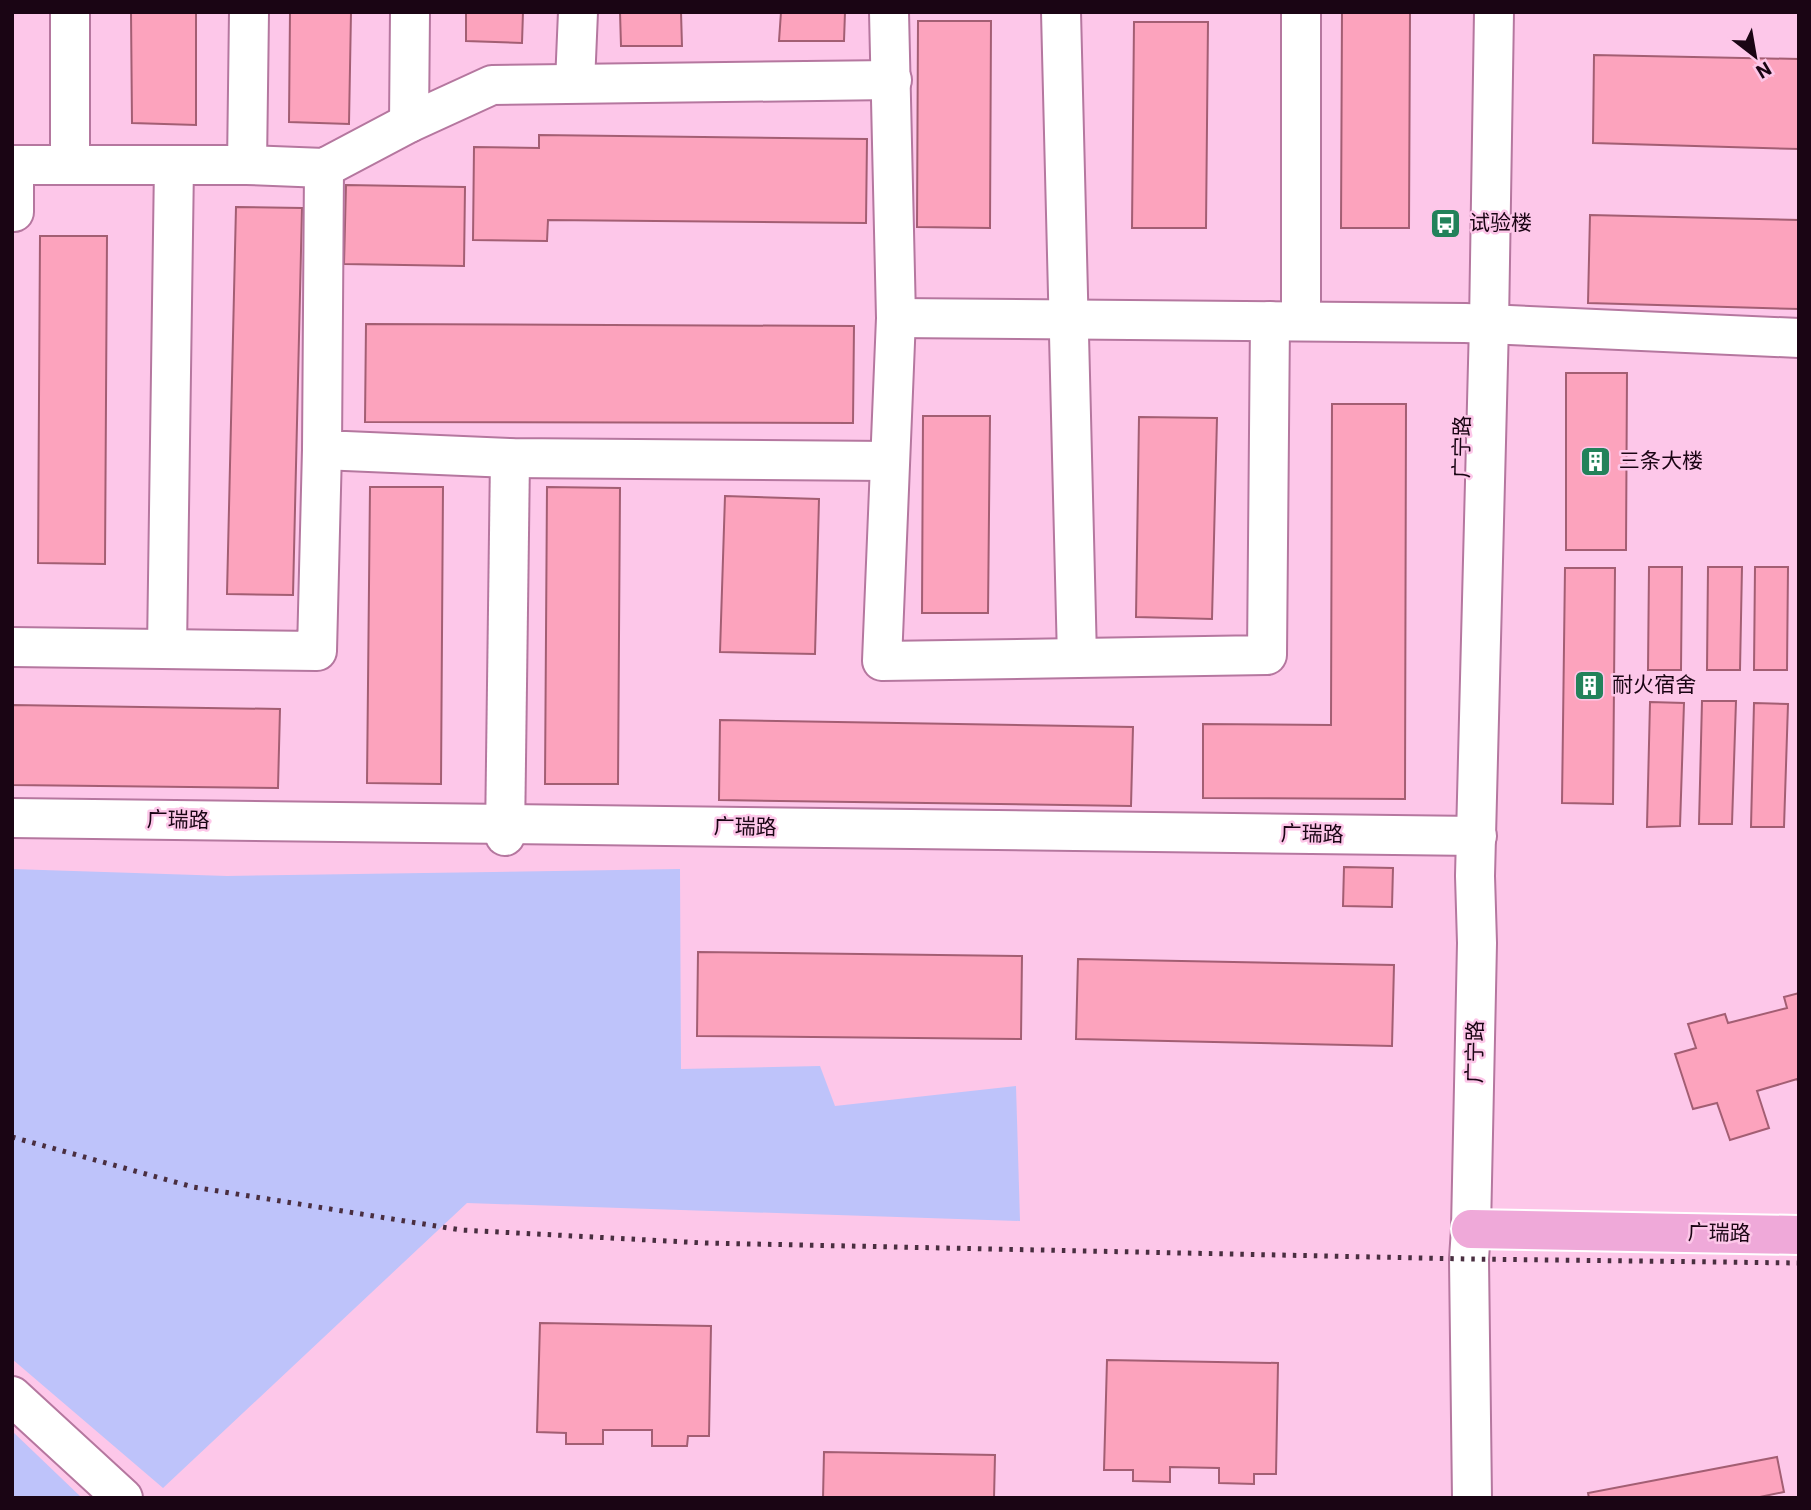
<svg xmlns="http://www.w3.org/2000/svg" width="1811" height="1510" font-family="Roboto,'Noto Sans SC',sans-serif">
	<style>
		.green { fill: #bec3fa }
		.building { fill: #fca3bd; stroke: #a35e73; stroke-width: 2 }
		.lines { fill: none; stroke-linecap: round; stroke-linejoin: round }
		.minor-casing { stroke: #b5779f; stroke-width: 42 }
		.major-casing { stroke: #fff; stroke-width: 42 }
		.minor { stroke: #fff; stroke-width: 38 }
		.major { stroke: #efa9d9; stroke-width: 38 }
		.rail { stroke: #492e40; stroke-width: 5; stroke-dasharray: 3.5 7; stroke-linecap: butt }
		.labels { text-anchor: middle; stroke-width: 5; stroke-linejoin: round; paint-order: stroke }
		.poi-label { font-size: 21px; fill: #1a0514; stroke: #fdc7e9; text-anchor: start }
		.street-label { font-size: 21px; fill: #1a0514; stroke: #fdc7e9 }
	</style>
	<rect width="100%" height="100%" fill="#fdc7e9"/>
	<g class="green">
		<path d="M12 869 227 876 680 869 681 1069 820 1066 835 1106 1016 1086 1020 1221 467 1203 163 1488 12 1359Z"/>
		<path d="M12 1431 82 1498H12Z"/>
	</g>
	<g class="building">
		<path d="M131 12H196V125L132 123Z"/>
		<path d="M290 12H351L349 124 289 122Z"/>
		<path d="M466 12H523L522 43 466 41Z"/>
		<path d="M620 12H681L682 46H621Z"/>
		<path d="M781 12H845L844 41H779Z"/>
		<path d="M1342 12H1410L1409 228H1341Z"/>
		<path d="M918 21H991L990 228 917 227Z"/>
		<path d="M1134 22H1208L1206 228H1132Z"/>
		<path d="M1594 55 1799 59V149L1593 143Z"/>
		<path d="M539 135 867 139 866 223 548 220 547 241 473 240 474 147 539 148Z"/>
		<path d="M346 185 465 187 464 266 344 264Z"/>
		<path d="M236 207 302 208 293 595 227 594Z"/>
		<path d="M1590 215 1799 220V309L1588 303Z"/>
		<path d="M40 236H107L105 564 38 563Z"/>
		<path d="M366 324 854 326 853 423 365 422Z"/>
		<path d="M1566 373H1627L1626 550H1566Z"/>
		<path d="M1332 404H1406L1405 799 1203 798V724L1331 725Z"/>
		<path d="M923 416H990L988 613H922Z"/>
		<path d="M1139 417 1217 418 1212 619 1136 617Z"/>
		<path d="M370 487H443L441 784 367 783Z"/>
		<path d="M547 487 620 488 618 784H545Z"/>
		<path d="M725 496 819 499 815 654 720 652Z"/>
		<path d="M1649 567H1682L1681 670H1648Z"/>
		<path d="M1708 567H1742L1740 670H1707Z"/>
		<path d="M1755 567H1788L1787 670H1754Z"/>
		<path d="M1565 568H1615L1613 804 1562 803Z"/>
		<path d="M1702 701H1736L1732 824H1699Z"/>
		<path d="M1650 702 1684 703 1680 826 1647 827Z"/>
		<path d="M1754 703 1788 704 1784 827H1751Z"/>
		<path d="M12 705 280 709 278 788 12 785Z"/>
		<path d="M720 720 1133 727 1131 806 719 800Z"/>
		<path d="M1344 867 1393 868 1392 907 1343 906Z"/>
		<path d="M698 952 1022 956 1021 1039 697 1036Z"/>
		<path d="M1078 959 1394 965 1392 1046 1076 1039Z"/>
		<path d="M1799 993V1084L1797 1079 1757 1091 1769 1128 1730 1140 1717 1103 1693 1109 1675 1054 1696 1048 1688 1024 1725 1014 1728 1023 1787 1008 1784 997Z"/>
		<path d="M540 1323 711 1326 709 1436H688L687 1446H652V1430H603V1444H566V1433L537 1432Z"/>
		<path d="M1107 1360 1278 1363 1276 1474H1254V1484L1219 1483V1468L1170 1467V1482L1133 1481V1470H1104Z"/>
		<path d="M824 1452 995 1455 994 1498H823Z"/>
		<path d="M1777 1457 1784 1492 1755 1498H1589L1588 1493Z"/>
	</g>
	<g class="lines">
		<defs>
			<g id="minor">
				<path d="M70 12V164"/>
				<path d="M889 12 896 318 882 661 1267 655 1270 321"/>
				<path d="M1061 12 1077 658"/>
				<path d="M575 83 578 12"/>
				<path d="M409 123 410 12"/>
				<path d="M247 165 249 12"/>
				<path d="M324 168 322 450 510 458 890 461"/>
				<path d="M12 212H14V165H247L324 168 409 123 492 85 892 80"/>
				<path d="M896 318 1465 323 1799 338"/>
				<path d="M1301 321V12"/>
				<path d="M12 647 317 651 322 450"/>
				<path d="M167 649 174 165"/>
				<path d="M12 818 1477 836"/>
				<path d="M505 836 510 458"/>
				<path d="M12 1396 123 1498"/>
				<path d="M1472 1498 1469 1259 1471 1229 1477 943 1475 876 1489 324 1494 12"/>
			</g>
			<path id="major" d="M1471 1229 1799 1235"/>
		</defs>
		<use href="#minor" class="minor-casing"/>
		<use href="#major" class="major-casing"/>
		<use href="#minor" class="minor"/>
		<use href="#major" class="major"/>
		<path class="rail" d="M12 1137 193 1187 461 1230 705 1243 1469 1259 1799 1263"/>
	</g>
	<defs>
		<symbol id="bus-square" viewBox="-11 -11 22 22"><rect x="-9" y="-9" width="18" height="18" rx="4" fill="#22825a" stroke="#fdc7e9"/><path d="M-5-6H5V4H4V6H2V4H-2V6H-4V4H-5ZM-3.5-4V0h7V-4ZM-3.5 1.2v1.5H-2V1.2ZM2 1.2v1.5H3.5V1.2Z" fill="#fff"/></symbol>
		<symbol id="building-square" viewBox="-11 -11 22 22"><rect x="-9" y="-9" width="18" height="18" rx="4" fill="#22825a" stroke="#fdc7e9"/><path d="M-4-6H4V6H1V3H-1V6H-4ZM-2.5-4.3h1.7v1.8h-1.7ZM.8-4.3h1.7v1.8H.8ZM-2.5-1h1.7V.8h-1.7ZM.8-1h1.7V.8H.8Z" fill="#fff"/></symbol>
	</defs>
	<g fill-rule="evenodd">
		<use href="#bus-square" x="1428" y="206" width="35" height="35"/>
		<use href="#building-square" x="1578" y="444" width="35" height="35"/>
		<use href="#building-square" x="1572" y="668" width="35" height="35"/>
	</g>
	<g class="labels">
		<g class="poi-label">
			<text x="1469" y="230">试验楼</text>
			<text x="1619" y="468">三条大楼</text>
			<text x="1612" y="692">耐火宿舍</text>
		</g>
		<g class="street-label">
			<text transform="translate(1462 447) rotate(-89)" y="7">广宁路</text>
			<text transform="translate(178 820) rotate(1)" y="7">广瑞路</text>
			<text transform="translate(745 827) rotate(1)" y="7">广瑞路</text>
			<text transform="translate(1312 834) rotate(1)" y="7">广瑞路</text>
			<text transform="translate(1475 1052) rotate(-89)" y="7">广宁路</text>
			<text transform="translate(1719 1233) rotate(1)" y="7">广瑞路</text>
		</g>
	</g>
	<rect width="1811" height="1510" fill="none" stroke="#1a0514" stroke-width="28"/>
	<g transform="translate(1755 56) rotate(149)" stroke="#fdc7e9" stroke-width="5" paint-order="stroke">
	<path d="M0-5L12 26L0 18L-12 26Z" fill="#1a0514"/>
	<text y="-10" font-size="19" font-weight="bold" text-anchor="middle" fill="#1a0514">N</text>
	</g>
</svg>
